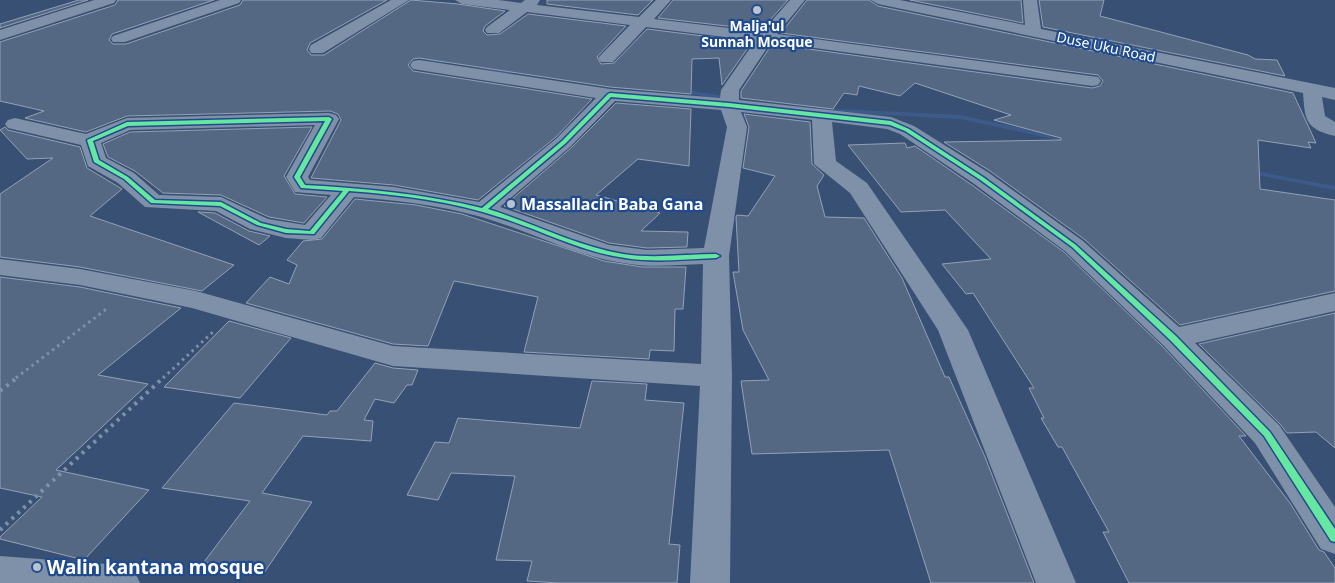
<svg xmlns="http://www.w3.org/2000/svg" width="1335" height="583" font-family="'Noto Sans',sans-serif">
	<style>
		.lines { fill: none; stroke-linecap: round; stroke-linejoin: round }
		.stream { fill: #3d5b8a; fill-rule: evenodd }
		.building { fill: #546884; stroke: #94a1b6 }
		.path-far1 { stroke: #7f91a8; stroke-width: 3; stroke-dasharray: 2.5 4; stroke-linecap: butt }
		.path { stroke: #7f91a8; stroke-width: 4; stroke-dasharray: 3 5; stroke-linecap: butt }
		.minor { fill: #7f91a8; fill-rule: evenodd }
		.cycleway-casing { stroke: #204b8d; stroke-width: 3 }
		.cycleway { fill: #66e7a1; fill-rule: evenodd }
		.poi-dot { fill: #b9c2ce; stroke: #204b8d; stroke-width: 2 }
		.labels { text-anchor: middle; stroke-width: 4.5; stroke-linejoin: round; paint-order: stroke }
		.far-poi-label { font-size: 14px; font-weight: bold; fill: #fff; stroke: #204b8d }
		.far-street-label { font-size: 14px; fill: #fff; stroke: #204b8d }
		.poi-label { font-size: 16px; font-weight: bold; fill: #fff; stroke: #204b8d; text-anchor: start }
		.near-poi-label { font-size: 19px; font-weight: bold; fill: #fff; stroke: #204b8d; text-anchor: start }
	</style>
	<rect width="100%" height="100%" fill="#385074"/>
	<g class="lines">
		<g class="stream">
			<path d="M453 59 455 60V62L423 65 420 63 423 61Z"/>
			<path d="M478 63 494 69H513L516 71 513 73H493L476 66 475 65Z"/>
			<path d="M681 89 730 97 733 99 730 101 679 92 678 91Z"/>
			<path d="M818 108 960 115 1071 139 1074 141 1071 143 960 119 816 111V109Z"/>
			<path d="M1249 170 1335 186V190L1247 173V171Z"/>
		</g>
	</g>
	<g class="building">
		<path d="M79 0H88L0 28V24Z"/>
		<path d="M118 0H214L112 34 109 40 113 44H126L240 5 243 0H387L310 43 307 50 311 55H324L411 0 458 4 505 11 485 26 483 31 487 35 500 34 528 14 626 26 597 57 601 64 614 63 647 29 752 42 722 85 719 58 692 59 691 94 610 87 419 58 413 59 408 65 413 71 592 99 556 137 478 200 394 185 311 178 341 120 338 114 330 111 127 116 86 132 25 118 44 111 0 101V42L115 5Z"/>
		<path d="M547 0H653L638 15 547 4Z"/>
		<path d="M673 0H788L761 30 658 18Z"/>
		<path d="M807 0H869L878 6 1293 93 1316 143 1308 142 1311 148 1258 140 1260 189 1335 200V291L1180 325 1084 239 990 171 944 142 1061 140V138L994 120 1011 115 915 83 900 96 859 86 857 95 844 93 833 109 741 98V91L772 44 1092 88 1100 86 1103 81 1098 75 781 33Z"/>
		<path d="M910 0H1021L1023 23Z"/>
		<path d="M1039 0H1104L1100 16 1248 55 1255 59 1277 60 1285 76 1043 27Z"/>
		<path d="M616 103 691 109 689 166 638 159 596 195 660 213 641 231 688 232 687 247 647 248 609 243 504 206 572 147Z"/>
		<path d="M744 114 810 122 812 164 824 175 817 186 825 217 864 218 902 278 945 377H949L985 457 1034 583H931L889 450 752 454 741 381 769 380 743 330 733 272H739L736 217 737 215 748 216 775 176 743 168 749 127Z"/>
		<path d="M5 127 8 130 80 147 87 168 122 189 90 216 234 265 202 291 80 267 0 257V194L53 158 27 159 0 130Z"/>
		<path d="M312 127 284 176 295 194 327 197 304 223 269 217 221 195 163 193 135 171 108 157 103 144 130 132Z"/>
		<path d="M905 143 907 148 915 146 972 185 1064 252 1162 346 1246 436H1239L1290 503 1319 550 1324 552 1335 568V583H1129L1103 532H1109L1062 447H1058L1041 418H1044L1029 388H1034L973 293 966 294 942 264 991 259 945 210 901 212 848 145Z"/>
		<path d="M355 199 416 205 462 214 604 261 642 267H686L683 309H675L674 351 650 350 649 359 524 352 538 297 454 281 428 346 393 344 246 303 270 277 289 284 297 265 287 260 303 241 322 239Z"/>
		<path d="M198 212 215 213 249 231 270 236 259 245Z"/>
		<path d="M0 277 80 287 181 308 98 375 148 384 56 470 149 490 84 560 0 539V537L42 497 0 488Z"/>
		<path d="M1335 313V448L1316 432 1287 433 1280 424 1199 344Z"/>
		<path d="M229 321 291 338 240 398 164 387Z"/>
		<path d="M375 363 393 368 418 370 412 385H407L394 403 375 399 364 420 373 421 371 441 303 436 262 493 312 502 264 573 204 562 250 501 162 488 234 403 327 415 330 411H337Z"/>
		<path d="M592 381 647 384 645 400 684 403 669 544 680 545 677 583H559L527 581 532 561 496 560 515 476 451 473 438 500 407 495 435 442 449 443 458 418 580 428Z"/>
	</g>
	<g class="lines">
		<g class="path-far1">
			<path d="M16 378 109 307"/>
			<path d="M163 378 214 331"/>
		</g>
		<g class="path">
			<path d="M0 391 18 377"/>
			<path d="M0 530 164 377"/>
		</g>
		<g class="minor">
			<path d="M94 0H116L114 3 0 40V30Z"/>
			<path d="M220 0H241L239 3 125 42H113L111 39 113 36Z"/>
			<path d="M391 0H409L323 53H311L309 49 311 45Z"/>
			<path d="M455 0H498L521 3 525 0H540L537 5 639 17 656 0H671L654 19 762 32 790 0H805L777 34 1098 77 1101 81 1098 85 1092 86 771 42 739 90V100L891 117 914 126 989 173 1083 241 1179 327 1335 293V311L1195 343 1279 425 1335 507V554L1321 549 1255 443 1163 345 1065 251 973 183 900 134 887 129 832 122 836 161 867 183 968 330 1076 583H1036L938 330 850 193 814 164 812 120 741 112 747 127 729 256 732 376 730 583H690L700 386 393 366 192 308 80 285 0 275V259L80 269 196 291 393 346 701 364 703 264C676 265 649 268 623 263 572 255 527 230 478 216 438 205 395 200 354 197L321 238 312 240 286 238 250 229 216 211 145 207 118 183 88 166 81 145 8 128 5 124 8 120 15 118 86 134 127 118 329 113 336 115 339 119 308 177 310 180 394 187 479 202 557 138 596 98 419 70 413 69 410 65 413 61 419 60 610 89 720 98 721 90 755 41 646 27 613 62H601L598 58 630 25 527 12 499 33H487L485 30 487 27 510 10 462 4ZM615 101 721 110 727 127 704 248 647 250 609 245 500 207 571 146ZM315 125 286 177 295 192 331 195 305 225 268 219 221 197 159 195 134 173 106 158 101 143 130 130Z"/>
			<path d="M871 0H900L1025 25 1023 0H1037L1041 29 1335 88V100L1322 97 1325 116 1335 122V136C1305 129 1305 120 1303 93L878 4Z"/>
			<path d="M0 556 120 565 134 570 140 583H0Z"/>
		</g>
		<defs>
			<path id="cycleway" d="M610 93 729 103 891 121 909 129 983 177 1076 245 1176 336 1270 432 1335 529V542L1331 541 1264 436 1170 340 1072 247 979 179 905 131 890 125 729 107 611 97 566 143 488 209C533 223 576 246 623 254 654 259 685 254 716 254L720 256 716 258C686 259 655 263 625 258 581 252 541 230 499 217 451 201 400 195 349 191L314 234 286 233 257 225 220 206 151 203 124 179 94 162 87 140 127 122 329 117 332 119 300 177 305 185C365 188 424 194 482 208L562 141 608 94ZM325 121 294 177 301 188 343 191 310 231 286 229 261 223 221 202 155 200 128 177 99 160 93 141 128 126Z"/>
		</defs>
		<use href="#cycleway" class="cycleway-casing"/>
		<use href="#cycleway" class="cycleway"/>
	</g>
	<g class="poi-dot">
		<circle cx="757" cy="10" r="5"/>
		<circle cx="511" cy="204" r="5"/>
		<circle cx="37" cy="567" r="5"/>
	</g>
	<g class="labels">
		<g class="far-poi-label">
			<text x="757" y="31">Malja'ul<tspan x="757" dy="16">Sunnah Mosque</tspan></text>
		</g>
		<g class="far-street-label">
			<text transform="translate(1106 47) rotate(12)" y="5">Duse Uku Road</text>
		</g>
		<g class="poi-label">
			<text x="521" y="210">Massallacin Baba Gana</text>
		</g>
		<g class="near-poi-label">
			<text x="47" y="574">Walin kantana mosque</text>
		</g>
	</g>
</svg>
